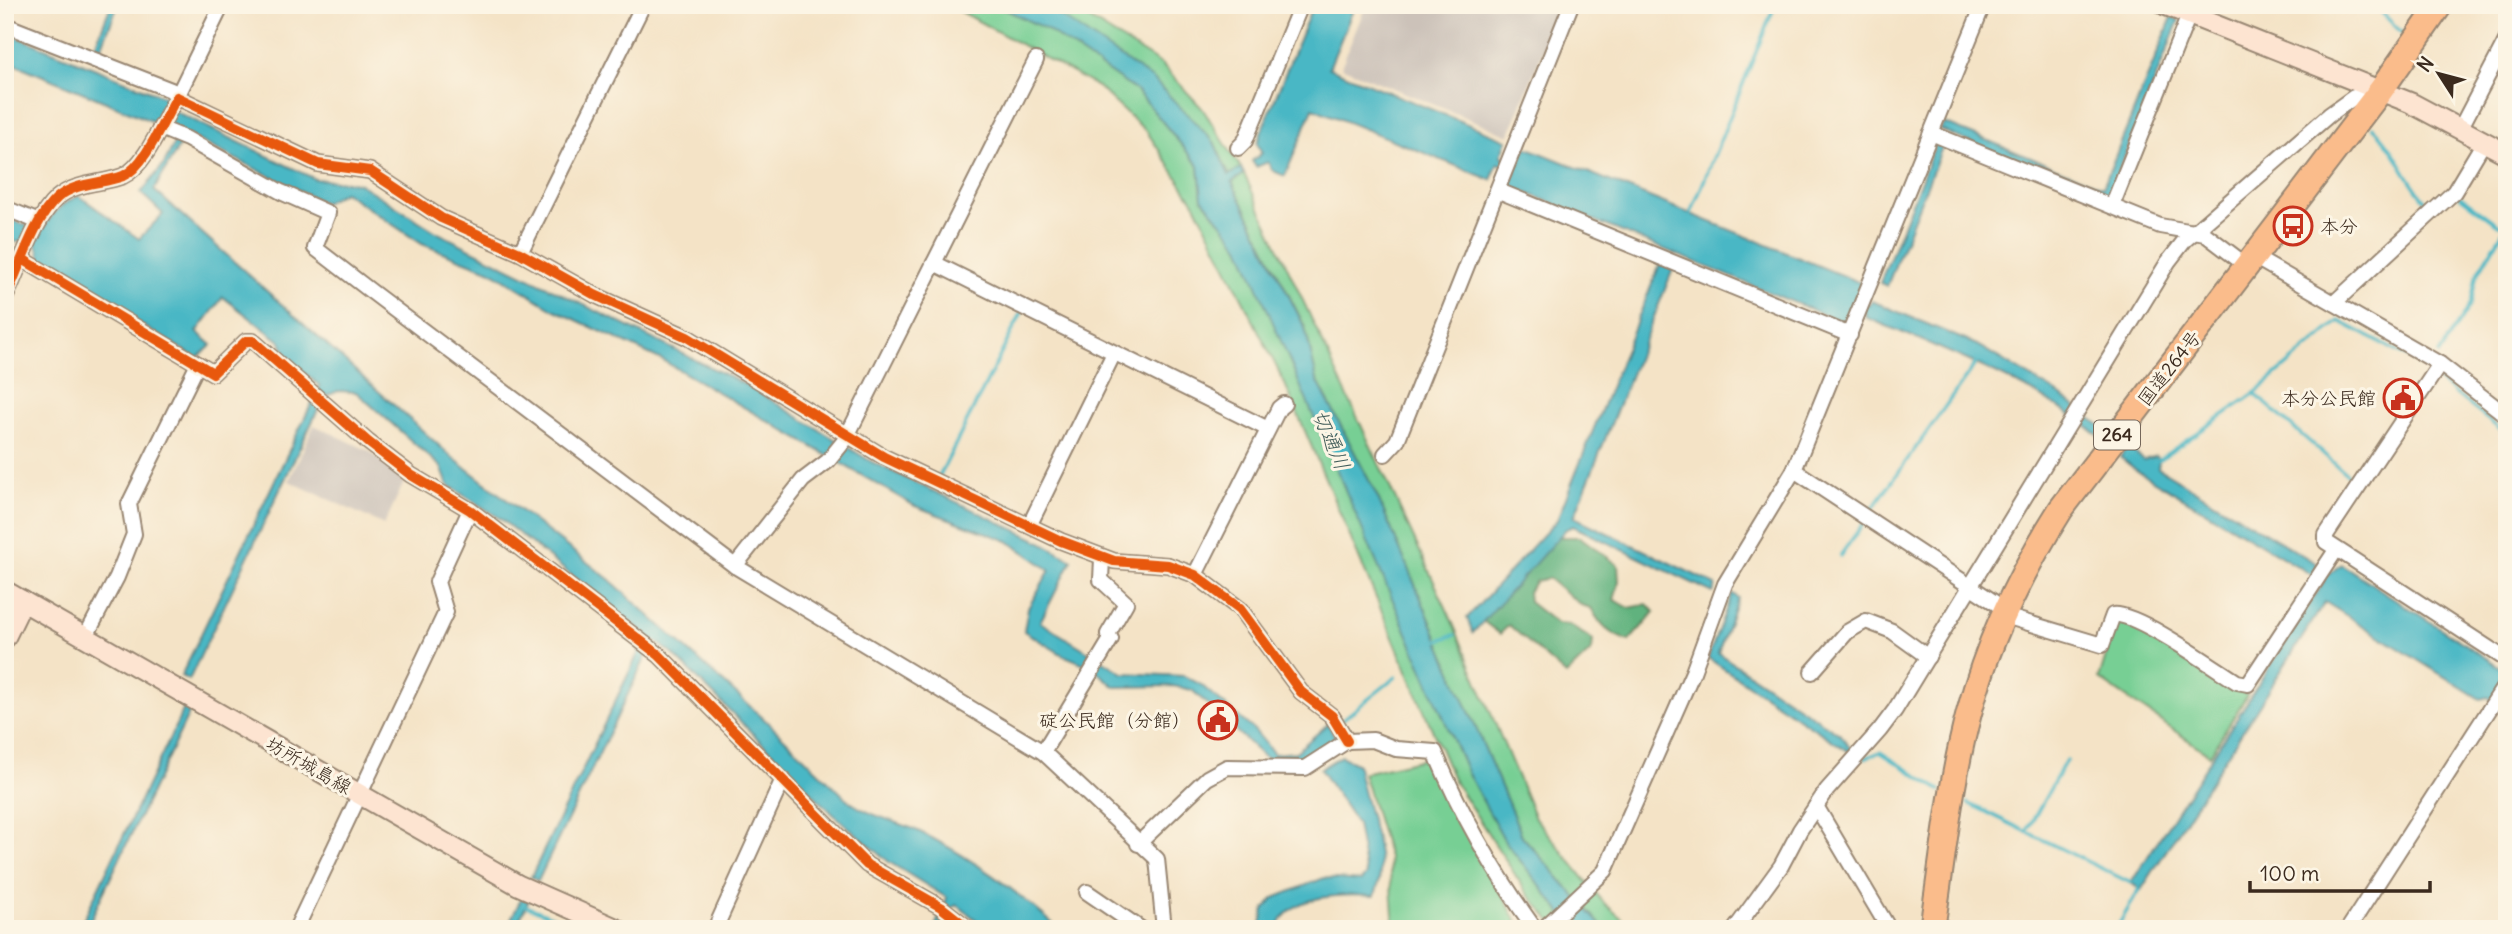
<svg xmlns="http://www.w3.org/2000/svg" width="2512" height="934" font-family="Delius,'Klee One',sans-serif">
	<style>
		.industrial { fill: #ccc2b9 }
		.green { fill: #77cf94; stroke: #597c59; stroke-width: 2 }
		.forest { fill: #61b27e; stroke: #4e6e4e; stroke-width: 2 }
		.water { fill: #4ab7c5; stroke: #427072; stroke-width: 2 }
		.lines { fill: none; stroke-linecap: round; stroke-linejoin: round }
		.stream { stroke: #4ab7c5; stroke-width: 3.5 }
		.street-casing { stroke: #988672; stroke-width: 18 }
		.secondary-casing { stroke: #988672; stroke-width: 23 }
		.highway-casing { stroke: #988672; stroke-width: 28 }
		.street { stroke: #fff; stroke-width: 14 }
		.secondary { stroke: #fde4d1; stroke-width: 19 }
		.highway { stroke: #fabc8b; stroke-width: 24 }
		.cycleway-casing { stroke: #fcf5e5; stroke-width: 15 }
		.cycleway { stroke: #e8590c; stroke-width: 10 }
		.labels { text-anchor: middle; stroke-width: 6; stroke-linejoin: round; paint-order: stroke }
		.shield { fill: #fcf5e5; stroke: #75675a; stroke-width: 2 }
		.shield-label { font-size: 18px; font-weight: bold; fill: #3b2a1e }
		.poi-label { font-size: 19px; fill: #3b2a1e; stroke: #fcf5e5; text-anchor: end }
		.street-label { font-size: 19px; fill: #3b2a1e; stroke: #fcf5e5 }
		.water-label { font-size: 21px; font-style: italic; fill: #405b58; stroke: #fcf5e5 }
	</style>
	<rect width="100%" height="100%" fill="#fcf5e5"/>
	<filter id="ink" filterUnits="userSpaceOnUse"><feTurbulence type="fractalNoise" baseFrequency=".0143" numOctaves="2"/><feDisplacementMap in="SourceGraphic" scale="14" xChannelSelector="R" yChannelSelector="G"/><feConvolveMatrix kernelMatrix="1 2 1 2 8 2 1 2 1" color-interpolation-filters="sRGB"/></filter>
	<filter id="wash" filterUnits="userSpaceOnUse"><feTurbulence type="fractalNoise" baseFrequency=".00686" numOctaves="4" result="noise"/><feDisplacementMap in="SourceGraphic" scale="28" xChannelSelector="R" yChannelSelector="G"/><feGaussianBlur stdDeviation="1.57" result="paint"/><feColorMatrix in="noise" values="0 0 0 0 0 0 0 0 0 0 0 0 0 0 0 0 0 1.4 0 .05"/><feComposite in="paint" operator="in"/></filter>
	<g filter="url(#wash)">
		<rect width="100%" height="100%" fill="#f4e3c6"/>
		<g class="industrial">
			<path d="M1366 5H1561L1509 135 1341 67Z"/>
			<path d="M314 425 369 451 405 480 384 525 289 481Z"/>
		</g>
		<g class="green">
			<path d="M949 5H996L1046 29 1138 92 1199 166 1202 198 1240 246 1505 841 1574 929H1558L1527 893 1454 781 1285 384 1195 204 1147 132 1098 87Z"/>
			<path d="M1043 5H1067L1161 64 1202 108 1241 168 1229 175 1214 142 1056 13Z"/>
			<path d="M1244 174 1449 614 1535 818 1604 903 1634 929H1604L1522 836 1378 498 1317 380 1305 327 1232 182Z"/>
			<path d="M2117 620 2144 630 2247 695 2210 755 2099 679Z"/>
			<path d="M1428 758 1521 929H1394L1389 858 1363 773Z"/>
		</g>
		<path class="forest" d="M1558 537H1580L1618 565 1619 582 1614 600 1629 608 1647 604 1655 612 1629 641C1609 634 1601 627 1591 608L1581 605 1548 578 1536 581 1528 592 1529 602 1557 624 1569 625 1593 640 1592 650 1566 675 1509 625 1500 634 1483 621Z"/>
		<g class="water">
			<path d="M111 5H118L99 53 93 51Z"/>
			<path d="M996 5H1043L1056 13 1154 80 1214 142 1229 175 1241 168 1244 174 1232 182 1305 328 1317 380 1378 498 1522 836 1604 929H1574L1505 841 1467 772 1240 246 1202 198 1199 166 1138 92 1046 29Z"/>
			<path d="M1313 5H1355L1329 68 1507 140 1501 156 1519 164 1526 147 1861 283 1855 299 1869 305 1872 301 1977 345 2057 393 2108 431 2101 437C2030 381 1948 352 1865 317L1866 313 1851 307 1844 323 1510 186 1516 170 1498 163 1491 180 1313 108 1285 176 1273 171 1268 162 1256 167 1252 161 1262 153 1257 143Z"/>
			<path d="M2172 17 2179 20 2108 198 1940 130 1944 123 2103 187Z"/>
			<path d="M5 32 165 97V106L176 112 315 179 358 183 438 233 748 386 872 462 1041 542 1072 560 1040 622 1123 673 1184 676 1200 684 1255 731 1274 754 1296 752 1328 724 1335 737 1324 751 1278 764 1264 757 1192 690 1173 686 1115 687 1092 667 1063 655 1024 631 1028 608 1050 570 1008 541 915 506 662 360 553 309 491 271 422 244 344 192 324 203 186 134 154 190 453 458 610 580 764 719 850 802C872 817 897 821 920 832 971 857 1017 891 1059 929H988L957 905 949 909 940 929H934L947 898 889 862 833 814 673 654 654 640 538 881 531 877 647 635 498 517 448 485 441 467 356 392 338 391 324 397 189 680 181 676 320 386 288 359 281 342 223 297 197 332 212 345 197 358 58 276 42 261 37 245 26 240 5 244V222L9 219 42 231C51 215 61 203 79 196L139 239 163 214 141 193 164 164 180 132 160 117 154 122 5 60Z"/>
			<path d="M1936 143 1943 145 1887 286 1880 283Z"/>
			<path d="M1660 264 1673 269 1574 517 1716 585 1713 593 1573 526 1566 529 1473 633 1467 618 1557 520Z"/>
			<path d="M2127 447 2144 460 2156 456 2159 460 2158 468 2317 564 2316 567 2328 575 2341 564 2500 667 2507 677V716L2500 706 2488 697 2480 699 2325 602 2141 890 2131 883 2324 582 2136 470 2120 457Z"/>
			<path d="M1732 593 1738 598 1718 653 1841 735 1853 751 1851 753 1708 658Z"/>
			<path d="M185 706 191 709 86 929H79Z"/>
			<path d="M1341 756 1358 765C1361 802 1393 860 1374 896 1346 894 1287 893 1278 929H1260L1264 910 1274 898 1324 878 1361 881 1366 875 1357 824 1320 769Z"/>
			<path d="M522 897 529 900 515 929H506Z"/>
		</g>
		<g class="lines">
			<g class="stream">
				<path d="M2374 5 2404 35"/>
				<path d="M2373 127C2397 149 2406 181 2429 205L2442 194"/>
				<path d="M2458 195 2499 225 2506 226"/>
				<path d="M1691 213 1775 5"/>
				<path d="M2439 354 2471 303 2476 277 2506 226"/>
				<path d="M2438 380 2507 435"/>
				<path d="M2255 394 2351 478"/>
				<path d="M2157 461 2255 393 2339 321 2415 361"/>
				<path d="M939 477 1022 312"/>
				<path d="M1871 511 1976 363"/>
				<path d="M1840 556 1863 524"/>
				<path d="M1439 640 1455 635"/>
				<path d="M1342 720 1396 677"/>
				<path d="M1865 758 1880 752 1940 790"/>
				<path d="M1968 803 2131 883"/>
				<path d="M2027 831 2066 760"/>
				<path d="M526 906 583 929"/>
				<path d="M2116 929 2140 889"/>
			</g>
		</g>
	</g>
	<g filter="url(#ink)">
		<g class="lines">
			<defs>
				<g id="street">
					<path d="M1090 7 1091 5"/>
					<path d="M5 25 171 90 177 97 222 5"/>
					<path d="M160 128 187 139 281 192 328 213 315 248 372 292 735 566 1043 752 1157 859 1164 929"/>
					<path d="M2460 129 2507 39"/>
					<path d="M1931 133 2160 226 2205 234 2247 266"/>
					<path d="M1238 148 1245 141 1301 5"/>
					<path d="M1499 191 1850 335"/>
					<path d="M2112 206 2193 5"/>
					<path d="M5 208 39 222"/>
					<path d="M520 253 643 5"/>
					<path d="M2254 257 2440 364 2507 416"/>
					<path d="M24 260 213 373 246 341H253L368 442 411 475 470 510 659 655 867 865 941 907 969 929"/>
					<path d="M934 263 1268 429"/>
					<path d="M5 298C20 268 33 220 57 198 75 182 102 184 123 176 146 166 164 118 177 97L318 164 370 171 441 218 520 253 595 295 687 337 884 457 1061 541 1114 561 1168 565 1195 575 1240 609 1301 692 1332 716 1347 741"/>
					<path d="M2334 303 2454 192 2484 142"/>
					<path d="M2440 364 2326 535V542L2507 660"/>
					<path d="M1385 454 1397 441 1571 5"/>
					<path d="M1794 470 1997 604 2004 613 2015 619 2102 645 2113 615C2135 611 2215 668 2237 682L2248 684 2336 550"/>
					<path d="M1030 524 1114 353"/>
					<path d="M735 566 803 480 828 461 845 440 1036 60"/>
					<path d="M1195 575 1279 408 1284 404"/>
					<path d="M86 636 117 577 134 534 129 504 198 364"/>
					<path d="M1812 672 1847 632 1866 621 1892 631 1928 657"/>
					<path d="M1043 752 1111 639 1108 634 1126 603 1101 580 1102 558"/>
					<path d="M1816 806 1889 929"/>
					<path d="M1138 844 1207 778 1227 767 1305 768 1347 741 1373 740 1396 749 1435 752C1461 814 1496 875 1535 929"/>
					<path d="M1087 892 1141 929"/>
					<path d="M296 929 446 612 437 582 470 510"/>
					<path d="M715 929 783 779"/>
					<path d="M1543 929 1605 871 1693 672 1725 584 1794 470 1983 5"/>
					<path d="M1735 929 1781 866 1800 830 1827 790 1880 730 1895 710 2168 262 2185 240 2329 115 2354 97 2380 91"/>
					<path d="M2348 929 2507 682"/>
				</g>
				<g id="secondary">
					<path d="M2165 5 2411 103 2507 154"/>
					<path d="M5 591 518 885 617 929"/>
					<path d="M5 638 23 601"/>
				</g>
				<path id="highway" d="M1932 929C1943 857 1950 783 1969 713 1988 640 2021 572 2061 509L2381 90 2440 5"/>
			</defs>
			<use href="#street" class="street-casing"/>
			<use href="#secondary" class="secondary-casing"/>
			<use href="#highway" class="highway-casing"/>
			<use href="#street" class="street"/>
			<use href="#secondary" class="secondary"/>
			<use href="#highway" class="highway"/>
			<defs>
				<g id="cycleway">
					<path d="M24 260 213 373 246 341H253L368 442 411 475 470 510 659 655 867 865 941 907 969 929"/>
					<path d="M5 298C20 268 33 220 57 198 75 182 102 184 123 176 146 166 164 118 177 97L318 164 370 171 441 218 520 253 595 295 687 337 884 457 1061 541 1114 561 1168 565 1195 575 1240 609 1301 692 1332 716 1347 741"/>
				</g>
			</defs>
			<use href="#cycleway" class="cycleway-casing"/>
			<use href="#cycleway" class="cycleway"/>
		</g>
	</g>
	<defs>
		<symbol id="bus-ring" viewBox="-11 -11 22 22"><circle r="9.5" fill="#fcf5e5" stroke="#c8321e" stroke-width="1.5"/><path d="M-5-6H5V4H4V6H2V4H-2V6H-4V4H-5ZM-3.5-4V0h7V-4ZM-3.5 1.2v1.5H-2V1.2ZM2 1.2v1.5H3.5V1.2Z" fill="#c8321e"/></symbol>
		<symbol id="civic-ring" viewBox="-11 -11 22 22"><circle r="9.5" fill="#fcf5e5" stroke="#c8321e" stroke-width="1.5"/><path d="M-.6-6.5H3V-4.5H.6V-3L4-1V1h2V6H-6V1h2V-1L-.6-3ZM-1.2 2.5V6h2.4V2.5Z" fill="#c8321e"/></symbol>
	</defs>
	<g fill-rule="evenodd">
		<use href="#bus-ring" x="2271" y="204" width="44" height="44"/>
		<use href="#civic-ring" x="2381" y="376" width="44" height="44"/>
		<use href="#civic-ring" x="1196" y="698" width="44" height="44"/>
	</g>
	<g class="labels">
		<rect class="shield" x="2094" y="420.5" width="46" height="29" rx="5"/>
		<g class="shield-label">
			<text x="2117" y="441">264</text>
		</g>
		<g class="poi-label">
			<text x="2320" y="233" text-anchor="start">本分</text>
			<text x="2376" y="405">本分公民館</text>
			<text x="1191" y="727">碇公民館（分館）</text>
		</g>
		<g class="street-label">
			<text transform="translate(2169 368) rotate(-52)" y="7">国道264号</text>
			<text transform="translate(309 765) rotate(30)" y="7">坊所城島線</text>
		</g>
		<g class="water-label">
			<text transform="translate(1331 440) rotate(67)" y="7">切通川</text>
		</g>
	</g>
	<rect width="2512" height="934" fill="none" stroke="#fcf5e5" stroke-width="28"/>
	<g transform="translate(2439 74) rotate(306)" stroke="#fcf5e5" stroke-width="5" paint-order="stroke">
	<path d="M0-5L12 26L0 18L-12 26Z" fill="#3b2a1e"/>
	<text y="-10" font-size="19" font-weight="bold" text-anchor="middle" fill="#3b2a1e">N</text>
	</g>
	<path d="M2250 881v10h180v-10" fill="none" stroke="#3b2a1e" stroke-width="3.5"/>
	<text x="2260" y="881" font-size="21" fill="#3b2a1e" stroke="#fcf5e5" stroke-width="5" paint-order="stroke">100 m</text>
</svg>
